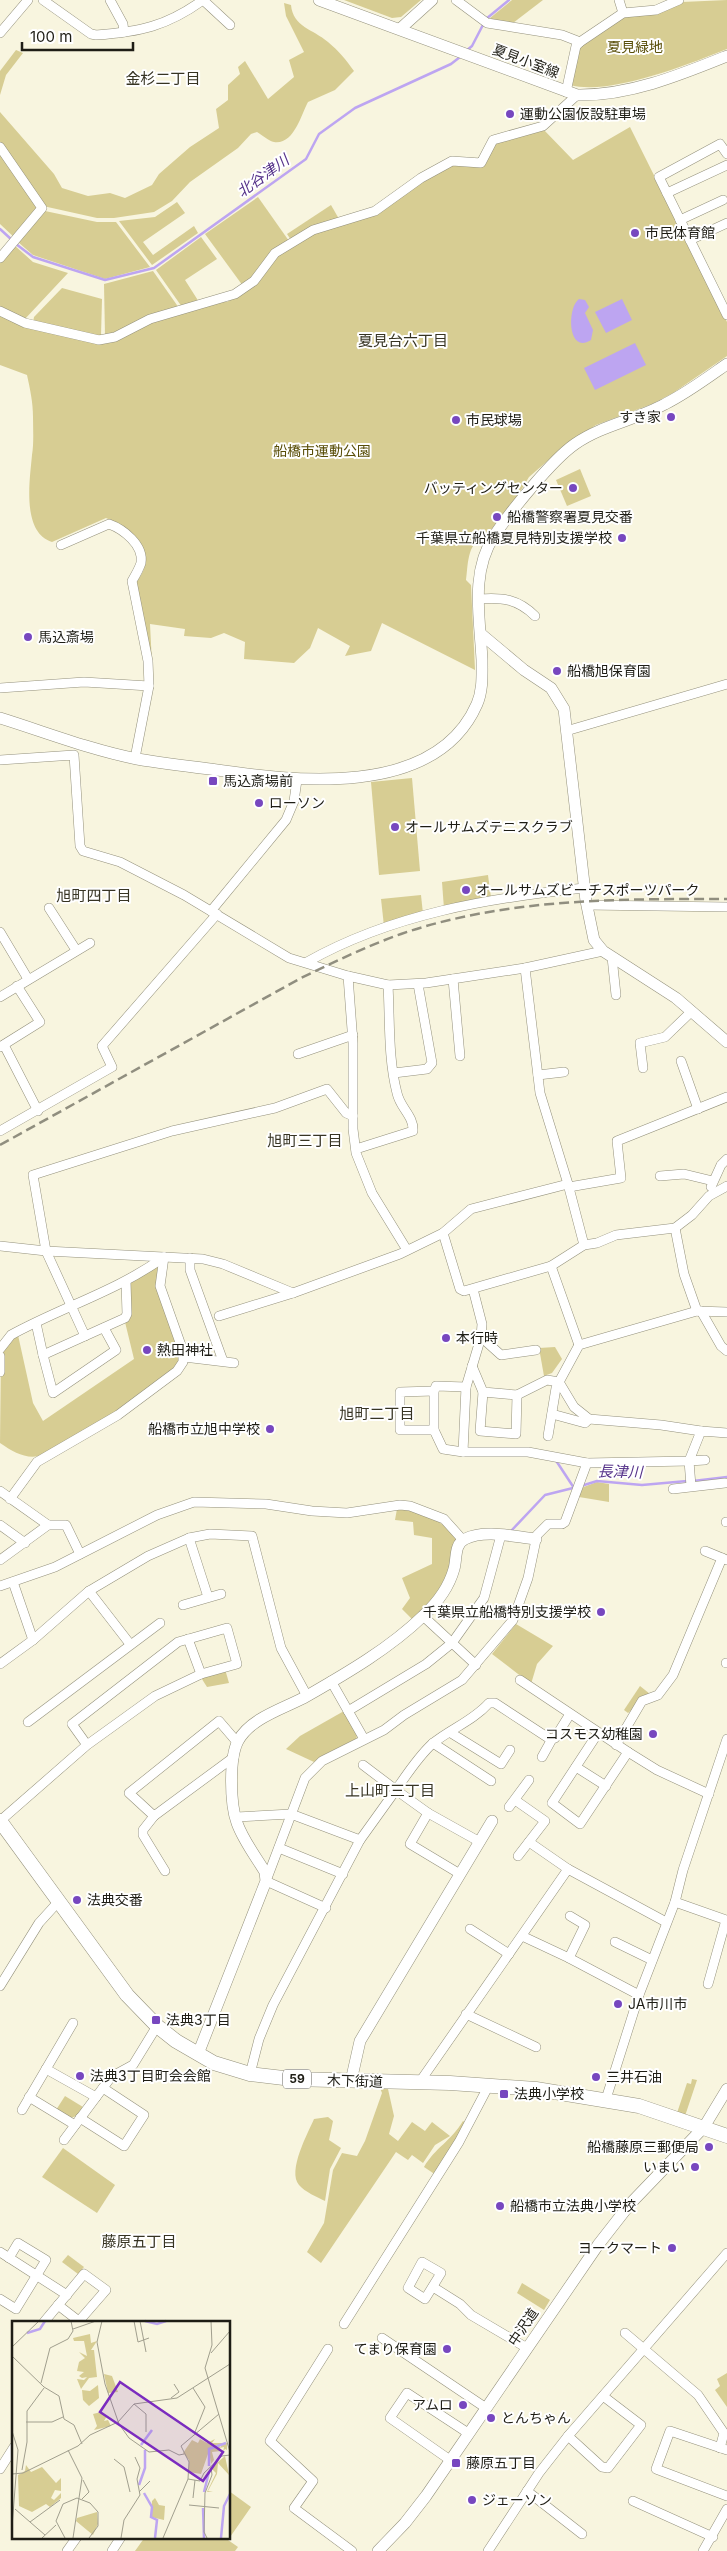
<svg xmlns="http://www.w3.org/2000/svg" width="727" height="2551" font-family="Inter,'Noto Sans JP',sans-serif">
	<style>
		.green { fill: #d7cd93 }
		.water { fill: #bda5f1 }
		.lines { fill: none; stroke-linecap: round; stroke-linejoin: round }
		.stream { stroke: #bda5f1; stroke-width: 2.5 }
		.street-casing { stroke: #94917c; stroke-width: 10 }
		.secondary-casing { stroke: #94917c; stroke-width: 12 }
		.primary-casing { stroke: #94917c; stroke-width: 15 }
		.street { stroke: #fff; stroke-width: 9 }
		.secondary { stroke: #fff; stroke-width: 11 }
		.primary { stroke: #fff; stroke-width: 14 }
		.rail { stroke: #908e7f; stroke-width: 2.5; stroke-dasharray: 10 5; stroke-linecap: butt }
		.poi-dot { fill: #7747bf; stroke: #fff; stroke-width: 2 }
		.labels { text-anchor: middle; stroke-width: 4; stroke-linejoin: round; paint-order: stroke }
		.shield { fill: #fff; stroke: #62615b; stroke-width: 1 }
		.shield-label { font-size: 12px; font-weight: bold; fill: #1e1d15 }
		.park-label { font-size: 14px; fill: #584d07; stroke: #fff }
		.street-label { font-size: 14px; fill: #1e1d15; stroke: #fff }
		.poi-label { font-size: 14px; fill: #1e1d15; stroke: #fff; text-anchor: start }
		.neighbourhood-label { font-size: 15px; fill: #373423; stroke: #fff }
		.water-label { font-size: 15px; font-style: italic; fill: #56338a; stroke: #fff }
		.inset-river { fill: none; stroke: #bda5f1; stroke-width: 2.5 }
		.inset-road { fill: none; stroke: #a19f8e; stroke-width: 1 }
		.view { fill: #7b2cbf; fill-opacity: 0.15; stroke: #7b2cbf; stroke-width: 2.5 }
		.inset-edge { fill: none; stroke: #1e1d15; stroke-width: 2.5 }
	</style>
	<rect width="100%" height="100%" fill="#f8f5df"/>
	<g class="green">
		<path d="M344 0H421L401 17 392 18Z"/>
		<path d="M512 0H543L513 23 495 21 490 18Z"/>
		<path d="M727 0V49C689 64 610 96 570 85L579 47 622 17 682 2Z"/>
		<path d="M284 3 291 5C293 27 313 29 328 42 339 51 346 60 354 71L335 90 308 102C301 115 294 145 274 142 269 141 262 135 257 132L251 134 238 148 190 182 172 201 154 212 114 218H97L43 206 0 143V112L54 174 62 188 88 196 110 193 125 198 152 185 159 174 190 147 219 128 216 109 228 100V85L240 74 238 67 245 61 268 99 294 77 289 60 304 52 286 16Z"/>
		<path d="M16 50 23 53 6 75 0 95V71Z"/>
		<path d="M630 127 727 322V356L673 393 652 404 596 425 567 444 529 477 512 505 483 539C467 542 468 567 466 580L471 585 475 670 382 623 371 651 345 656 350 646 318 628 310 648 294 663 244 659 245 642 224 633 211 638 184 636 185 629 150 624 152 664 135 584C139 578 145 571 145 563 146 540 124 526 106 518L52 542C21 532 30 479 32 455 34 443 33 429 33 417 33 402 30 389 27 375L0 365V313L102 343 151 321 219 302H227L255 285 274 256 317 232 366 217 421 181 453 165 473 166 492 145 543 129 573 160Z"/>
		<path d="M0 152 39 207 15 238 0 224Z"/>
		<path d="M258 197 289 241 252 280 243 286 205 234Z"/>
		<path d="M177 202 185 213 143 242 153 255 194 226 198 233 152 265 119 221 155 217Z"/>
		<path d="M331 205 339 219 291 240 287 234Z"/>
		<path d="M45 211 97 222H116L150 267 105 279 33 255 18 242Z"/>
		<path d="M201 237 217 259 185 280 199 302 182 307 156 270Z"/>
		<path d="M14 245 33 262 68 273 24 320 0 309V261Z"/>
		<path d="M153 271 179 308 109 336H105L104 284Z"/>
		<path d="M62 288 102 299 101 336 33 322 34 317Z"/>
		<path d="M580 469 591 496 567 506 556 480Z"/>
		<path d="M412 778 420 871 379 875 371 782Z"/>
		<path d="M488 875 491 898 444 909 442 882Z"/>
		<path d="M421 895 423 914 384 926 381 899Z"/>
		<path d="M157 1265 181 1357C165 1391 78 1434 44 1455 26 1460 15 1453 0 1443L1 1353 10 1340 18 1335 33 1403 43 1421 134 1359 125 1322 129 1283Z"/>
		<path d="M555 1347 562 1359 552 1373 544 1376 539 1348Z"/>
		<path d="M597 1482 609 1484V1502L579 1497 581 1488Z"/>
		<path d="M411 1508 434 1518 459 1538 451 1569 439 1594 413 1620 402 1609 410 1598 402 1578 432 1564V1538L414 1535 413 1522 395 1520 397 1509Z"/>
		<path d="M516 1624 553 1646 537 1664 531 1684 492 1654Z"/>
		<path d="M225 1669 229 1683 207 1687 200 1676Z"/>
		<path d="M640 1686 650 1694 628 1713 624 1710Z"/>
		<path d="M344 1711 357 1735 356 1741 314 1762 286 1749 300 1736Z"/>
		<path d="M692 2079 697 2080 685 2116 677 2113 687 2083 691 2084Z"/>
		<path d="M380 2088 388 2089 394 2116 389 2134 398 2141 412 2122 425 2131 432 2122 450 2136 435 2145 423 2163 412 2155 408 2160 396 2152 321 2263 307 2252 324 2223 333 2170 342 2153 357 2156 365 2141 382 2093Z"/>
		<path d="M65 2096 83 2107 77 2116 70 2118 56 2110Z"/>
		<path d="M328 2117 333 2121 329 2140 341 2148 330 2169 325 2201C317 2197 305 2192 299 2185 287 2171 308 2133 314 2119Z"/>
		<path d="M463 2121 466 2123 436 2175 424 2167C435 2148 451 2141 463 2121Z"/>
		<path d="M63 2148 115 2185 97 2213 42 2177Z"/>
		<path d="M68 2255 84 2267 78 2274 62 2262Z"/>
		<path d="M522 2283 550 2300 544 2310 517 2293Z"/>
		<path d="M727 2373V2407L715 2390 720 2386 717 2379Z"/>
		<path d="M229 2491 251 2507 228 2540 238 2547 235 2551H135L145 2537H229Z"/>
	</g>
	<g class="water">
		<path d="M579 299 585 300 589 307 585 313 593 330 591 340C567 355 567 307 579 299Z"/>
		<path d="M622 299 632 320 606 333 595 312Z"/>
		<path d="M635 343 646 365 595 390 584 368Z"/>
	</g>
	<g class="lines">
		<g class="stream">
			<path d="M466 51 472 46 486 19 509 0"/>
			<path d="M0 229 12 240"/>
			<path d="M16 244 33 257 105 280 154 268 306 159 319 134 355 108 451 64 460 57"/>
			<path d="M555 1459 574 1488 576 1487"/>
			<path d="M693 1481 727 1477"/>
			<path d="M581 1486 597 1481 642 1485 687 1481"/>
			<path d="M511 1531 545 1495 573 1488"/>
		</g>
		<defs>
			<g id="street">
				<path d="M43 0 91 34 96 35C140 32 167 26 203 0"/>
				<path d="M110 0 123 24 124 32"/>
				<path d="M203 0 230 25"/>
				<path d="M456 0 487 23 562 35 580 42 623 13 656 10 679 0"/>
				<path d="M619 0 623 13"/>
				<path d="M0 33 28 0"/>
				<path d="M566 92 576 46 580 42"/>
				<path d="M0 147 42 208 0 258"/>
				<path d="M727 154 720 144 659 177 727 315"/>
				<path d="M667 193 727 165"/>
				<path d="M680 220 723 200"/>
				<path d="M690 240 727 223"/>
				<path d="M0 311 25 323 99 340 115 337 150 319 235 294 254 281 275 253 313 230 375 211 421 178 452 161 481 163 493 140 543 126 577 95"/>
				<path d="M61 545 109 524C123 529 144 545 141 563 139 569 135 576 132 581L148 661 149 686 135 758"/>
				<path d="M479 599C502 597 518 599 535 616"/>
				<path d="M0 688 84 682 149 686"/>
				<path d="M566 731 727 684"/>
				<path d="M0 760 74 755 80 846 83 851 120 862 184 895 289 958 348 976 388 985 426 983 525 968 603 951"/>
				<path d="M587 905 727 907"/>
				<path d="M49 908 76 950"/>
				<path d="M211 911 286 820 294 801 297 780"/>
				<path d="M0 932 28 979"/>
				<path d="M612 957 616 995"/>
				<path d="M307 962C392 914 489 898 584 888"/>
				<path d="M525 968 540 1093 568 1184 584 1245"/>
				<path d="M348 976 353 1043V1129L356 1153 372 1193 407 1250"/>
				<path d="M453 979 460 1056"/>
				<path d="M0 997 90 943"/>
				<path d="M4 1045 38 1111"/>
				<path d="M0 1047 40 1022 17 986"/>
				<path d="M298 1054 353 1035"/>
				<path d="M681 1061 698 1109"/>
				<path d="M643 1068 640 1043 665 1037 692 1011"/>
				<path d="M394 1073 427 1069 432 1063 418 984"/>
				<path d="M538 1075 564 1072"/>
				<path d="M0 1131 112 1067 102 1046 217 914"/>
				<path d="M356 1149 413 1131C414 1116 400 1108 397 1093 388 1059 390 1020 388 985"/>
				<path d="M660 1176 684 1174 713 1181"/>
				<path d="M569 1187 621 1178 617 1141 727 1097"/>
				<path d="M711 1187 721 1165 727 1159"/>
				<path d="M675 1228 684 1274 697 1311"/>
				<path d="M443 1233 460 1289 464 1291 551 1266 584 1245 597 1243 616 1235 675 1228 692 1215 709 1196 727 1186"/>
				<path d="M0 1246 46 1251 203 1259 223 1264 293 1293"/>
				<path d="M190 1258V1270L223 1361"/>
				<path d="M551 1266 579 1345"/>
				<path d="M701 1311 721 1346 727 1351"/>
				<path d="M219 1316 293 1293 400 1254 443 1233 471 1209 568 1184"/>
				<path d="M36 1323 43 1355"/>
				<path d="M104 1328 116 1350 53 1393 43 1355 85 1336 46 1251 33 1175 172 1131 275 1108 327 1089 346 1113 353 1116"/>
				<path d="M85 1336 125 1318 127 1314 126 1282"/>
				<path d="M481 1337 501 1355 536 1350"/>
				<path d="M0 1349 11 1335C62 1307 117 1291 164 1257"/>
				<path d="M0 1356V1372"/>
				<path d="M184 1357 234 1363"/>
				<path d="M472 1366 483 1392 517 1395 547 1380 559 1382 556 1388 548 1436"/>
				<path d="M466 1387 436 1386 434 1391V1430L443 1449 463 1452H528L587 1463"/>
				<path d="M434 1391 400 1392V1430H434"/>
				<path d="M483 1392 480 1431 516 1434 517 1395"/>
				<path d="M552 1414 585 1423 589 1419"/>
				<path d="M701 1431 661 1425 589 1419 574 1407 559 1382 579 1345 697 1311 727 1312"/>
				<path d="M463 1452 466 1387 481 1337 482 1324 473 1289"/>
				<path d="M691 1486 689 1461 705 1460"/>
				<path d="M673 1489 725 1483"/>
				<path d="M0 1491 48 1525"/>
				<path d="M10 1499 37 1462 118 1415 177 1371 183 1362V1351L160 1286 164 1257"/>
				<path d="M726 1522H727"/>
				<path d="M0 1525 25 1543"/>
				<path d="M189 1538 208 1597"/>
				<path d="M705 1551 727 1560"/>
				<path d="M0 1560 48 1525H66L80 1554"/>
				<path d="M13 1582 33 1640"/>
				<path d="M0 1586 55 1567 157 1515 194 1502 266 1504 312 1511 347 1513 400 1505 410 1506 444 1519 462 1539"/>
				<path d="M89 1591 130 1644"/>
				<path d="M183 1605 221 1594"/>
				<path d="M423 1616 476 1665"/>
				<path d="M188 1639 201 1674"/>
				<path d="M726 1663H727"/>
				<path d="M0 1664 33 1640 89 1591 148 1556 189 1538 210 1534 252 1536 281 1648 307 1696"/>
				<path d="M520 1680 628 1752 657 1770 709 1794"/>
				<path d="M331 1681 364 1739"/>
				<path d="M348 1711 426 1664 452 1643 484 1598 501 1535"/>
				<path d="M28 1722 160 1623"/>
				<path d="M451 1733 501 1764 510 1750"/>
				<path d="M598 1733 552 1803 580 1824 628 1752"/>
				<path d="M433 1743 491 1781"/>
				<path d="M616 1745 642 1701 658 1695 673 1675 722 1558"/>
				<path d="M234 1757 154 1816 129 1793 219 1721 237 1742"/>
				<path d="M542 1757 552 1739"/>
				<path d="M363 1765 396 1790C407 1774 418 1757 432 1744 450 1729 473 1721 489 1703H495L550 1739 555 1738 570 1714"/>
				<path d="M576 1767 606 1786"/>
				<path d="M515 1800 545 1821 518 1856"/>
				<path d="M509 1807 529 1780"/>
				<path d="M428 1813 410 1844 460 1874"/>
				<path d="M154 1816 143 1830V1835L165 1871"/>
				<path d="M236 1817 291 1814 360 1840"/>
				<path d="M0 1821 87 1745 155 1696 201 1674 237 1664 227 1628 178 1642 72 1724 87 1745"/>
				<path d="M529 1842 568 1869"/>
				<path d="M279 1848 343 1874"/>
				<path d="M675 1902 726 1920 708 1984"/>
				<path d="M326 1908 266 1881 305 1778 322 1761 384 1730 404 1715 462 1680 513 1620 528 1578 537 1535 548 1524H562L565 1522 587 1463 689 1461 701 1431 727 1433"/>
				<path d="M470 1929 509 1954"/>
				<path d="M522 1936 569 1958 639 1995"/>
				<path d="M615 1942 652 1960"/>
				<path d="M569 1958 585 1925 570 1916"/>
				<path d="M0 1986 39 1923 59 1901"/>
				<path d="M466 2014 536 2047"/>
				<path d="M46 2069 96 2097"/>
				<path d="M250 2074 259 2039 273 2005 360 1840 393 1794 396 1790 428 1813 480 1842"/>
				<path d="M419 2083 568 1869 666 1922"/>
				<path d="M29 2097 75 2125"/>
				<path d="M606 2099 639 1995 675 1902 683 1870 727 1739"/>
				<path d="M22 2110 73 2023"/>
				<path d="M80 2118 124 2146 144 2115 103 2088"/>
				<path d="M64 2140 111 2077 133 2065 157 2026"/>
				<path d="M0 2252 67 2295"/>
				<path d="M422 2262 441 2273 425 2299 408 2288Z"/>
				<path d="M433 2287 460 2304 471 2315 527 2348"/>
				<path d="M0 2299 16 2309 46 2260 18 2243 9 2258"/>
				<path d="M58 2305 80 2322"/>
				<path d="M44 2322 84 2274 106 2290 79 2321"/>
				<path d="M344 2324 459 2142 489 2085"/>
				<path d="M625 2333 698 2395 724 2433 720 2448"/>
				<path d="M382 2338 486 2408"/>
				<path d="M328 2349 270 2441 313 2481 294 2508 352 2551"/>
				<path d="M568 2436 602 2467 608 2468 641 2425 603 2396"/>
				<path d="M727 2450 670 2431 656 2469 727 2496"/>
				<path d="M450 2460 390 2418 407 2393 468 2433"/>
				<path d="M0 2469 14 2447"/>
				<path d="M527 2491 582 2534"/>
				<path d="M633 2501 713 2537"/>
				<path d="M67 2551 77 2537"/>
				<path d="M112 2551 121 2537"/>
				<path d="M488 2551 539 2473 568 2436 727 2253"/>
				<path d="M703 2551 727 2509"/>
			</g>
			<g id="secondary">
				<path d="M319 0 577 95C629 96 680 75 727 56"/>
				<path d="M400 29 432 0"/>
				<path d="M481 634 524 670 551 688 564 709 586 901 594 940 603 951 676 998 727 1042"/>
				<path d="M0 718C45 732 91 750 137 759 161 763 185 766 210 769 292 781 435 800 477 704 483 690 482 675 482 660 480 618 470 573 494 536 510 512 552 460 575 444 602 425 636 420 665 404 687 393 707 378 727 364"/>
				<path d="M198 2054 266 1881 265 1872C256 1857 243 1840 237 1823 230 1804 229 1758 238 1741 251 1717 286 1708 307 1696 347 1673 390 1648 423 1616 436 1604 449 1587 454 1569 457 1559 454 1544 465 1539 485 1529 515 1537 536 1539"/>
				<path d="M351 2081 360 2041 492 1821"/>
				<path d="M378 2551 405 2523 426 2496 598 2245 630 2204 704 2127 727 2089"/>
			</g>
			<path id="primary" d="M0 1821 127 1995 157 2026 176 2041 214 2063 250 2074 292 2079 450 2083 536 2089 639 2106 727 2136"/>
		</defs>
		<use href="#street" class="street-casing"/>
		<use href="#secondary" class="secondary-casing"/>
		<use href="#primary" class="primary-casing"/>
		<use href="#street" class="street"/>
		<use href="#secondary" class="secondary"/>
		<use href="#primary" class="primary"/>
		<path class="rail" d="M0 1145 301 978C334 962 367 946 401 934 506 898 618 899 727 899"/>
	</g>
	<g class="poi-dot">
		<circle cx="510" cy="114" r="5"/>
		<circle cx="635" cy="233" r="5"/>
		<circle cx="671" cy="417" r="5"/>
		<circle cx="456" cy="420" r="5"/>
		<circle cx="573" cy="488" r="5"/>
		<circle cx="497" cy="517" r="5"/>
		<circle cx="622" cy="538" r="5"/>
		<circle cx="28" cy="637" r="5"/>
		<circle cx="557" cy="671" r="5"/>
		<rect x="208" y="776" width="10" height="10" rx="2.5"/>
		<circle cx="259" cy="803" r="5"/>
		<circle cx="395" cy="827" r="5"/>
		<circle cx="466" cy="890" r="5"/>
		<circle cx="446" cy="1338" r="5"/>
		<circle cx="147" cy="1350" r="5"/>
		<circle cx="270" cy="1429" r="5"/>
		<circle cx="601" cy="1612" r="5"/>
		<circle cx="653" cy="1734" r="5"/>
		<circle cx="77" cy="1900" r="5"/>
		<circle cx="618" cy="2004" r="5"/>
		<rect x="151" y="2015" width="10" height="10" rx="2.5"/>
		<circle cx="80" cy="2076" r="5"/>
		<circle cx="596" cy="2077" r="5"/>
		<rect x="499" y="2089" width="10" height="10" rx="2.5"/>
		<circle cx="709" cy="2147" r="5"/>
		<circle cx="695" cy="2167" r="5"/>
		<circle cx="500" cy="2206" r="5"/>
		<circle cx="672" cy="2248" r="5"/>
		<circle cx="447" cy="2349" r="5"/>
		<circle cx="463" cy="2405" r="5"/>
		<circle cx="491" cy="2418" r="5"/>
		<rect x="451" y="2458" width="10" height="10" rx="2.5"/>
		<circle cx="472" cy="2500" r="5"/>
	</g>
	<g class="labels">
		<rect class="shield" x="283" y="2069.5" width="28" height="19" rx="4"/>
		<g class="shield-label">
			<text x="297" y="2083">59</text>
		</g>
		<g class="park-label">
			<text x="635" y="52">夏見緑地</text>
			<text x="322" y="456">船橋市運動公園</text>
		</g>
		<g class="street-label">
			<text transform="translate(526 61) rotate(21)" y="5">夏見小室線</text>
			<text transform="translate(355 2081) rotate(2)" y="5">木下街道</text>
			<text transform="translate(523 2327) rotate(-56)" y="5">中沢道</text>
		</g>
		<g class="poi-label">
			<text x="520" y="119">運動公園仮設駐車場</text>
			<text x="645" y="238">市民体育館</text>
			<text x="661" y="422" text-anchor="end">すき家</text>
			<text x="466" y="425">市民球場</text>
			<text x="563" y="493" text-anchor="end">バッティングセンター</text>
			<text x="507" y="522">船橋警察署夏見交番</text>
			<text x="612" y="543" text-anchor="end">千葉県立船橋夏見特別支援学校</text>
			<text x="38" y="642">馬込斎場</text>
			<text x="567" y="676">船橋旭保育園</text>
			<text x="223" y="786">馬込斎場前</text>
			<text x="269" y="808">ローソン</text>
			<text x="405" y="832">オールサムズテニスクラブ</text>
			<text x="476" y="895">オールサムズビーチスポーツパーク</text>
			<text x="456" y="1343">本行時</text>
			<text x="157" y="1355">熱田神社</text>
			<text x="260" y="1434" text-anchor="end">船橋市立旭中学校</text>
			<text x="591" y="1617" text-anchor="end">千葉県立船橋特別支援学校</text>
			<text x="643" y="1739" text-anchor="end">コスモス幼稚園</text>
			<text x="87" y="1905">法典交番</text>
			<text x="628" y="2009">JA市川市</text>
			<text x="166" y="2025">法典3丁目</text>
			<text x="90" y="2081">法典3丁目町会会館</text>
			<text x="606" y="2082">三井石油</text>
			<text x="514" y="2099">法典小学校</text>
			<text x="699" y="2152" text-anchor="end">船橋藤原三郵便局</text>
			<text x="685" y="2172" text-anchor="end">いまい</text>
			<text x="510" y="2211">船橋市立法典小学校</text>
			<text x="662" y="2253" text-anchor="end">ヨークマート</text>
			<text x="437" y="2354" text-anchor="end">てまり保育園</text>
			<text x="453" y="2410" text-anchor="end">アムロ</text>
			<text x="501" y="2423">とんちゃん</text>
			<text x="466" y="2468">藤原五丁目</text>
			<text x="482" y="2505">ジェーソン</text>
		</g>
		<g class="neighbourhood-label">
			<text x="163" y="84">金杉二丁目</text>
			<text x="403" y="346">夏見台六丁目</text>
			<text x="94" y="901">旭町四丁目</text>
			<text x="305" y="1146">旭町三丁目</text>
			<text x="377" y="1419">旭町二丁目</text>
			<text x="390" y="1796">上山町三丁目</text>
			<text x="139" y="2247">藤原五丁目</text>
		</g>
		<g class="water-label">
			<text transform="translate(263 176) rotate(-36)" y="5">北谷津川</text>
			<text transform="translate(620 1472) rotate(1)" y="5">長津川</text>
		</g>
	</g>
	<g transform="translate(12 2321)">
		<rect width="218" height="218" fill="#f8f5df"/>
		<path d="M78 13 79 22 85 20 79 29H82L85 56 77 57 69 68 65 58 72 59 75 56 70 57 67 55 72 51 65 50 67 41 73 37 67 31 75 35 72 20H62L61 17ZM92 53 100 55 106 71 96 72ZM86 64 87 77 77 85 71 79 70 69 78 70ZM89 91 95 95 92 100 96 99 99 105 82 109 85 105 81 93ZM188 118 195 122 203 118 200 122H215V129L213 128 211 131 212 126 208 127 210 123H207L209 130 200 131 202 139 199 143 197 130 189 153 177 151V139L171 132 180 119 186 122ZM213 135 217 154 206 142 205 153 196 170 201 171H195L204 152 199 147ZM14 144 19 151 30 146 44 162 49 157V170L43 169 39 177 42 179 49 172V177L38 186 34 183 20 191 7 185 6 154 13 150ZM143 177 147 184 153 185 152 199 139 196 140 180ZM85 191 86 203 81 214 64 200 65 197Z" fill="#d7cd93"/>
		<path class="inset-river" d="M133 0 145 3 154 0M15 12 28 8 33 0M129 124 140 109M197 145V128L214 122M127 164 133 147V129M192 171 197 151M132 172 140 186 139 196 145 199 143 217M191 187 192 217M209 217 212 185 218 173"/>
		<path class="inset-road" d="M90 0 85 21 93 63 107 103 117 117 137 131 157 129 167 134 172 133M122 0 126 21 137 17M128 0 134 31M199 0 200 24 193 47 218 131M61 8 84 0M0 26 27 0M199 32 218 10M0 35 32 66 47 75 52 98 62 104 70 123M29 62 38 27 56 18 61 10 59 0M181 67 193 86 183 111M159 77 167 71 162 63M122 83 134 93V111M14 101H40L51 96M0 110 6 129 0 206M56 129 70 157 61 217M102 138 112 146 118 171M10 149 15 121V90L32 67M0 153 11 152 66 125 78 114 106 101 122 83 165 77 218 43M176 158 177 141 169 125 207 93M127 171 138 160M181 177 183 159M70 178 77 171 71 159M177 184 207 187M3 188 33 214M18 201 48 179M30 217 44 204M53 217 44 200 51 183 65 177 78 182 86 191V205L77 217M109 217 112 199 128 174 125 158 128 147 123 136M151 217 176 158 188 160 192 152 210 135 218 134M195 217 192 211 193 172 200 154 199 146"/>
		<path class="view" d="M108 61 211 131 191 160 88 91Z"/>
		<rect width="218" height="218" class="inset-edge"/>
	</g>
	<path d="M22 42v8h111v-8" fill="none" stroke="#1e1d15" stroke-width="2.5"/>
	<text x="30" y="42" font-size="15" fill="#1e1d15" stroke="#ffffff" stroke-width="4" paint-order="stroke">100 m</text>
</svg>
